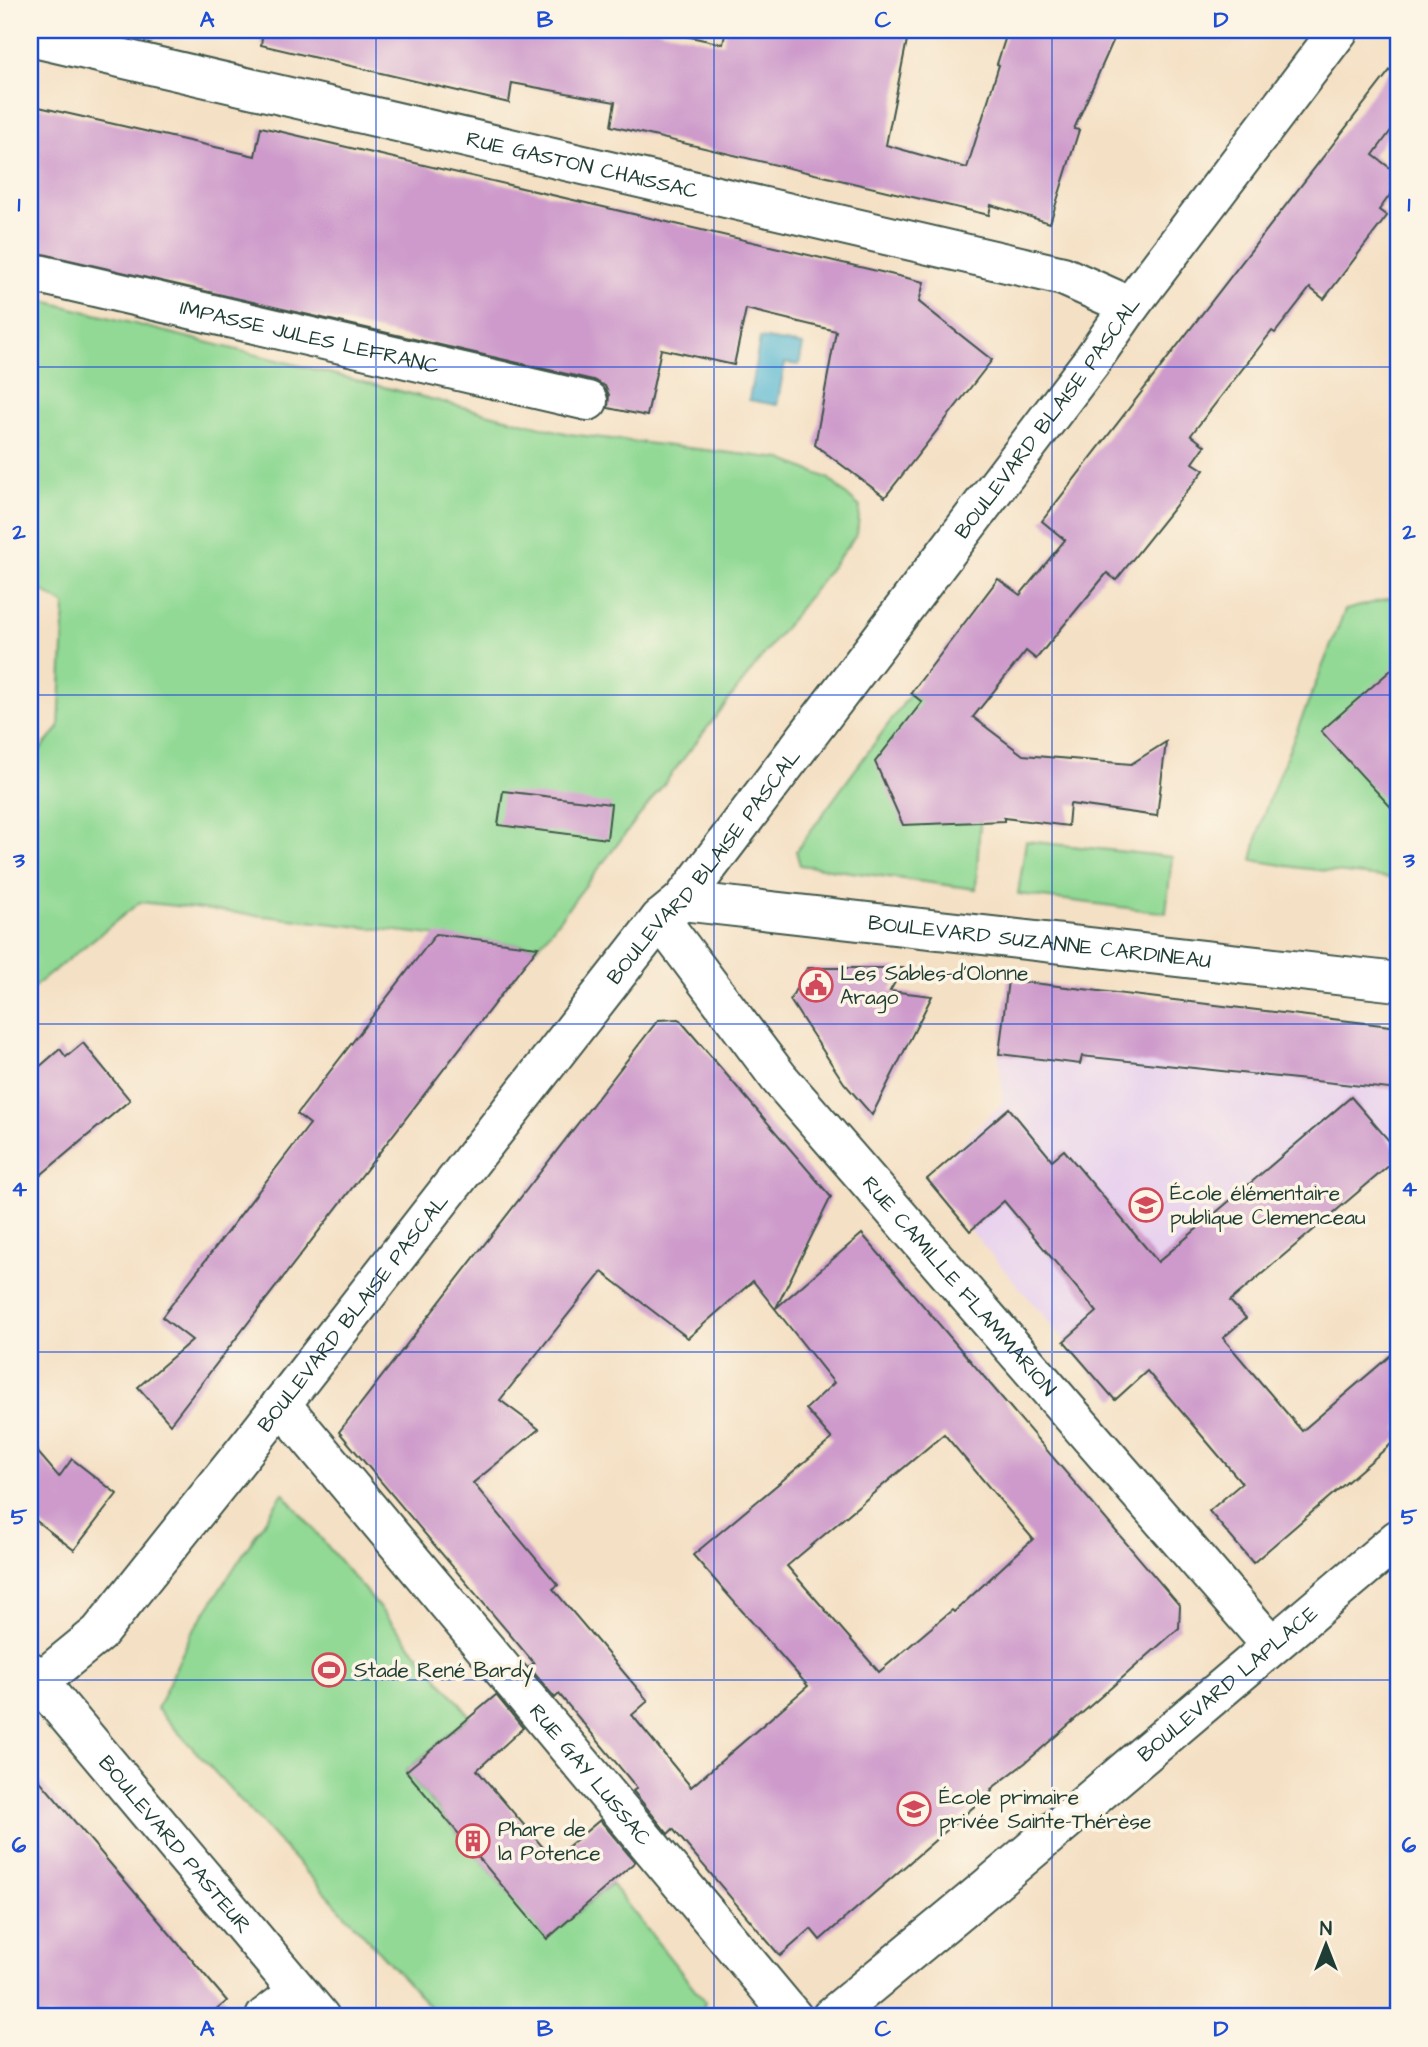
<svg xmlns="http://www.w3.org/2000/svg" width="1428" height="2047" font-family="'Architects Daughter',sans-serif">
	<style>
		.built { fill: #e8d2ee }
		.green { fill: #91d994; stroke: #588b64; stroke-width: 2 }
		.water { fill: #53b6d2; stroke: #397a83; stroke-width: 2 }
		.building { fill: #cd9acb; fill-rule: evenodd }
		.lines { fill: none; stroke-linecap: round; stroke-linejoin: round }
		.minor-casing { stroke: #3f554a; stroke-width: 42 }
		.minor { stroke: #fff; stroke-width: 38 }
		.grid { fill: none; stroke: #1d4ed8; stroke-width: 2; stroke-opacity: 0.55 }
		.labels { text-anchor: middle; stroke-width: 7; stroke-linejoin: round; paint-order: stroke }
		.street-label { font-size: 21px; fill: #1f3d34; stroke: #fcf5e5 }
		.poi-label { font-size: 21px; fill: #1f3d34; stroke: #fcf5e5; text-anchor: start }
		.neatline { fill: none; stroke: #1d4ed8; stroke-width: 2.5 }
		.grid-label { font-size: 23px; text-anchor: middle; font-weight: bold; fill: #1d4ed8 }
	</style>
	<rect width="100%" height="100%" fill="#fcf5e5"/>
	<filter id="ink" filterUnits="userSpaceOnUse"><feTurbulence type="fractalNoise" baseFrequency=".0143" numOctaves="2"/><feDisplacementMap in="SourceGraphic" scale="14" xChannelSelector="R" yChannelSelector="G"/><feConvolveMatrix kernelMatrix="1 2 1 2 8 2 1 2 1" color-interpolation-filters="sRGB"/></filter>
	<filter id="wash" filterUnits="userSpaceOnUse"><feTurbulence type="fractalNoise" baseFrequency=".00686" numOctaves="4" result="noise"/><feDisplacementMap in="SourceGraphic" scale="28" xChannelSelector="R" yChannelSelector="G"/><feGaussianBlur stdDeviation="1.57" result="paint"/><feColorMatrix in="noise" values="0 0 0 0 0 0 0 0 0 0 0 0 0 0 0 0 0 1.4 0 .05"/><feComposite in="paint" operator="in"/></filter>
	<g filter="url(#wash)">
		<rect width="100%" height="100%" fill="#f4e0c4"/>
		<path class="built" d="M1008 980 1398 1027V1158L1231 1300 1246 1318 1212 1346 1148 1372 1115 1400 927 1179 1003 1102 999 1054Z"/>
		<g class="green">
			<path d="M44 301 569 434 782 459 828 478 860 507 857 534 538 947 140 902 30 990V761L59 728 65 605 30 583V308Z"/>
			<path d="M1398 596V879L1300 868 1252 860 1263 815 1345 610Z"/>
			<path d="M911 693 987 751 979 837 976 889 800 865 796 851Z"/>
			<path d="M1026 841 1172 857 1166 913 1018 894Z"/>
			<path d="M283 1493 470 1716 406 1771 462 1838 459 1841 472 1855 475 1853 547 1938 611 1884 705 2002 701 2017H439L157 1709 191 1634Z"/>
		</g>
		<path class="water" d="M760 338 803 345 799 365 785 363 777 405 749 400Z"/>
		<g id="blocks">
			<g class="building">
				<path d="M263 30H658L723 44 726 30H909L886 145 967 168 999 65 997 64 1008 30H1118L1074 129 1079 130 1050 223 991 205 989 215 611 126 615 102 512 83 509 103 261 45Z"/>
				<path d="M1398 60V121L1373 155 1398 174V184L1379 210 1387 216 1324 299 1310 288 1275 333 1272 331 1191 435 1205 446 1193 463 1204 470 1116 580 1107 573 1036 659 1026 651 973 717 1023 755 1131 764 1166 742 1157 816 1070 804 1068 826 1004 818V821L903 825 875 762 922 702 911 693 998 579 1020 595 1065 540 1042 521Z"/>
				<path d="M30 105 255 156 261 127 924 282 919 302 992 360 885 497 815 445 836 331 746 309 734 365 661 349 647 416 608 408 609 395 605 386 593 380 30 251Z"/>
				<path d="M1398 664V815L1321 731Z"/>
				<path d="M503 791 611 804 607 839 498 825Z"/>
				<path d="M436 934 538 947 170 1424 138 1387 192 1340 162 1317 310 1124 297 1114Z"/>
				<path d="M807 968H903L890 991 932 996 872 1115 844 1083 790 1000Z"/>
				<path d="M1008 980 1398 1027V1090L1082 1056 1080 1064 999 1054Z"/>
				<path d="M679 1019 831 1197 776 1308 862 1234 1180 1606 1179 1628 1129 1672 1025 1763 991 1789 992 1791 820 1940 811 1929 780 1956 673 1829 668 1834 633 1791 637 1788 559 1694 555 1698 529 1667 534 1663 339 1432 658 1020ZM602 1272 688 1338 753 1281 834 1383 806 1409 832 1439 693 1555 808 1686 691 1787 632 1715 648 1701 553 1589 558 1585 473 1483 539 1429 500 1400ZM944 1434 1033 1539 954 1612 952 1610 879 1672 787 1566Z"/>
				<path d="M83 1043 130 1100 30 1184V1075L60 1049 66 1057Z"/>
				<path d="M1351 1097 1398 1151V1158L1230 1301 1246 1318 1223 1338 1302 1431 1398 1349V1438L1253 1563 1209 1511 1242 1483 1147 1371 1115 1400 1064 1341 1097 1312 1004 1201 970 1231 927 1179 1009 1108 1052 1160 1064 1150 1158 1262Z"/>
				<path d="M30 1443 59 1477 72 1459 117 1494 74 1550 30 1516Z"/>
				<path d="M496 1695 523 1728 477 1770 553 1859 600 1820 635 1862 547 1939 406 1771Z"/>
				<path d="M30 1769 227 2001 208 2017H30Z"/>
			</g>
		</g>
	</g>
	<g filter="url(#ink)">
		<use href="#blocks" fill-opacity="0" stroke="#3f554a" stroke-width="2"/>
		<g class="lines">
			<defs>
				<g id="minor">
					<path id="s1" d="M30 37 1063 276 1130 306"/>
					<path id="s2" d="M30 272 588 401"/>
					<path id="s3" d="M682 901 1398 982"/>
					<path id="s4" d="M660 919 779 1078 1271 1645"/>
					<path id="s5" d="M281 1404 793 2017"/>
					<path id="s6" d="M30 1671 320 2017"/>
					<path id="s7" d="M39 1682 99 1633 262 1429 660 919 682 901 1091 362 1130 306 1339 30"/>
					<path d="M265 2017 298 1992"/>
					<path id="s8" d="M831 2017 975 1898 1398 1539"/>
				</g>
			</defs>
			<use href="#minor" class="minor-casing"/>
			<use href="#minor" class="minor"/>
		</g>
	</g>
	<path class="grid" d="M376 30V2017M714 30V2017M1052 30V2017M30 367H1398M30 695H1398M30 1024H1398M30 1352H1398M30 1680H1398"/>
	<defs>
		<symbol id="civic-ring" viewBox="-11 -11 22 22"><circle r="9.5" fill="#fcf5e5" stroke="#d1495b" stroke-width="1.5"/><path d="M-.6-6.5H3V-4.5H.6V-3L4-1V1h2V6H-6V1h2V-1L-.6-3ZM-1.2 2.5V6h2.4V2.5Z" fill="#d1495b"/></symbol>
		<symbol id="school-ring" viewBox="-11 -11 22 22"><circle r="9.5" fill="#fcf5e5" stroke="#d1495b" stroke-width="1.5"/><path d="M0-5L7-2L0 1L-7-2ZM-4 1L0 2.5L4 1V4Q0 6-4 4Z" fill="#d1495b"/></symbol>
		<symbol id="stadium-ring" viewBox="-11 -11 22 22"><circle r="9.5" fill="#fcf5e5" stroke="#d1495b" stroke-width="1.5"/><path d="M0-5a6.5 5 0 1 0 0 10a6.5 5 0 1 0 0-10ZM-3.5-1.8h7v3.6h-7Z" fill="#d1495b"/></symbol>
		<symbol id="building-ring" viewBox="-11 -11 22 22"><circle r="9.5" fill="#fcf5e5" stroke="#d1495b" stroke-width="1.5"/><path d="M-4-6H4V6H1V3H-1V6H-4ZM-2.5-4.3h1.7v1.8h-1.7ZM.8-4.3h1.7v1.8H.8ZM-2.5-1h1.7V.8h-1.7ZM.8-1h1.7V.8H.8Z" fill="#d1495b"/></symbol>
	</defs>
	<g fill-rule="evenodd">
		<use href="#civic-ring" x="797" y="966" width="38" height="38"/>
		<use href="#school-ring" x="1127" y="1186" width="38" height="38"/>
		<use href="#stadium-ring" x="310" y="1651" width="38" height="38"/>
		<use href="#school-ring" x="895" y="1790" width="38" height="38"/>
		<use href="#building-ring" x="454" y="1822" width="38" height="38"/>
	</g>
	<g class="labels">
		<g class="street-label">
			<text dy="7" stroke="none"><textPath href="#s1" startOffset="567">RUE GASTON CHAISSAC</textPath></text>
			<text dy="7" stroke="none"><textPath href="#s2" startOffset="287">IMPASSE JULES LEFRANC</textPath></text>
			<text dy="7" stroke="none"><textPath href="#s7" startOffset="1620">BOULEVARD BLAISE PASCAL</textPath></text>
			<text dy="7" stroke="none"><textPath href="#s7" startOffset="1054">BOULEVARD BLAISE PASCAL</textPath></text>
			<text dy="7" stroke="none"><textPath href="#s3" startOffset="360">BOULEVARD SUZANNE CARDINEAU</textPath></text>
			<text dy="7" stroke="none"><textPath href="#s4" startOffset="474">RUE CAMILLE FLAMMARION</textPath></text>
			<text dy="7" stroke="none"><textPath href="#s7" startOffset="486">BOULEVARD BLAISE PASCAL</textPath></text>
			<text dy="7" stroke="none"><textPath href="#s8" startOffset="518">BOULEVARD LAPLACE</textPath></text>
			<text dy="7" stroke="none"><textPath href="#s5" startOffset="483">RUE GAY LUSSAC</textPath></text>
			<text dy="7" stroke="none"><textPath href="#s6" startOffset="226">BOULEVARD PASTEUR</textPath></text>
		</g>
		<g class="poi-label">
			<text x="840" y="980">Les Sables-d'Olonne<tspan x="840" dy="24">Arago</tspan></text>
			<text x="1170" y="1200">École élémentaire<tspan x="1170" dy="24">publique Clemenceau</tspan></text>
			<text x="354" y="1677">Stade René Bardy</text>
			<text x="939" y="1804">École primaire<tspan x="939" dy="24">privée Sainte-Thérèse</tspan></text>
			<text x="498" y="1836">Phare de<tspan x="498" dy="24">la Potence</tspan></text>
		</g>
	</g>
	<rect width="1428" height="2047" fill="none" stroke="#fcf5e5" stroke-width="77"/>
	<g transform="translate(1326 1945)" stroke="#fcf5e5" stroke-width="5" paint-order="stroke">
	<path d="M0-5L12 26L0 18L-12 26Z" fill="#1f3d34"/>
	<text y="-10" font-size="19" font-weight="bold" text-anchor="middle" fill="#1f3d34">N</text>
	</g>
	<rect x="38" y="38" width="1352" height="1970" class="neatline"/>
	<g class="grid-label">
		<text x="207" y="27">A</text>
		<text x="545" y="27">B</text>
		<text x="883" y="27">C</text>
		<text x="1221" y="27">D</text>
		<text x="19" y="211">1</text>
		<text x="1409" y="211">1</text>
		<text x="19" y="539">2</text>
		<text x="1409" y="539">2</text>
		<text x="19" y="867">3</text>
		<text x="1409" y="867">3</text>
		<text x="19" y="1196">4</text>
		<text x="1409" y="1196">4</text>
		<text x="19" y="1524">5</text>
		<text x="1409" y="1524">5</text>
		<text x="19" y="1852">6</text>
		<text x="1409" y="1852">6</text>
		<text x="207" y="2036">A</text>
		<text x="545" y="2036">B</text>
		<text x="883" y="2036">C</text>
		<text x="1221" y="2036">D</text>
	</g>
</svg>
